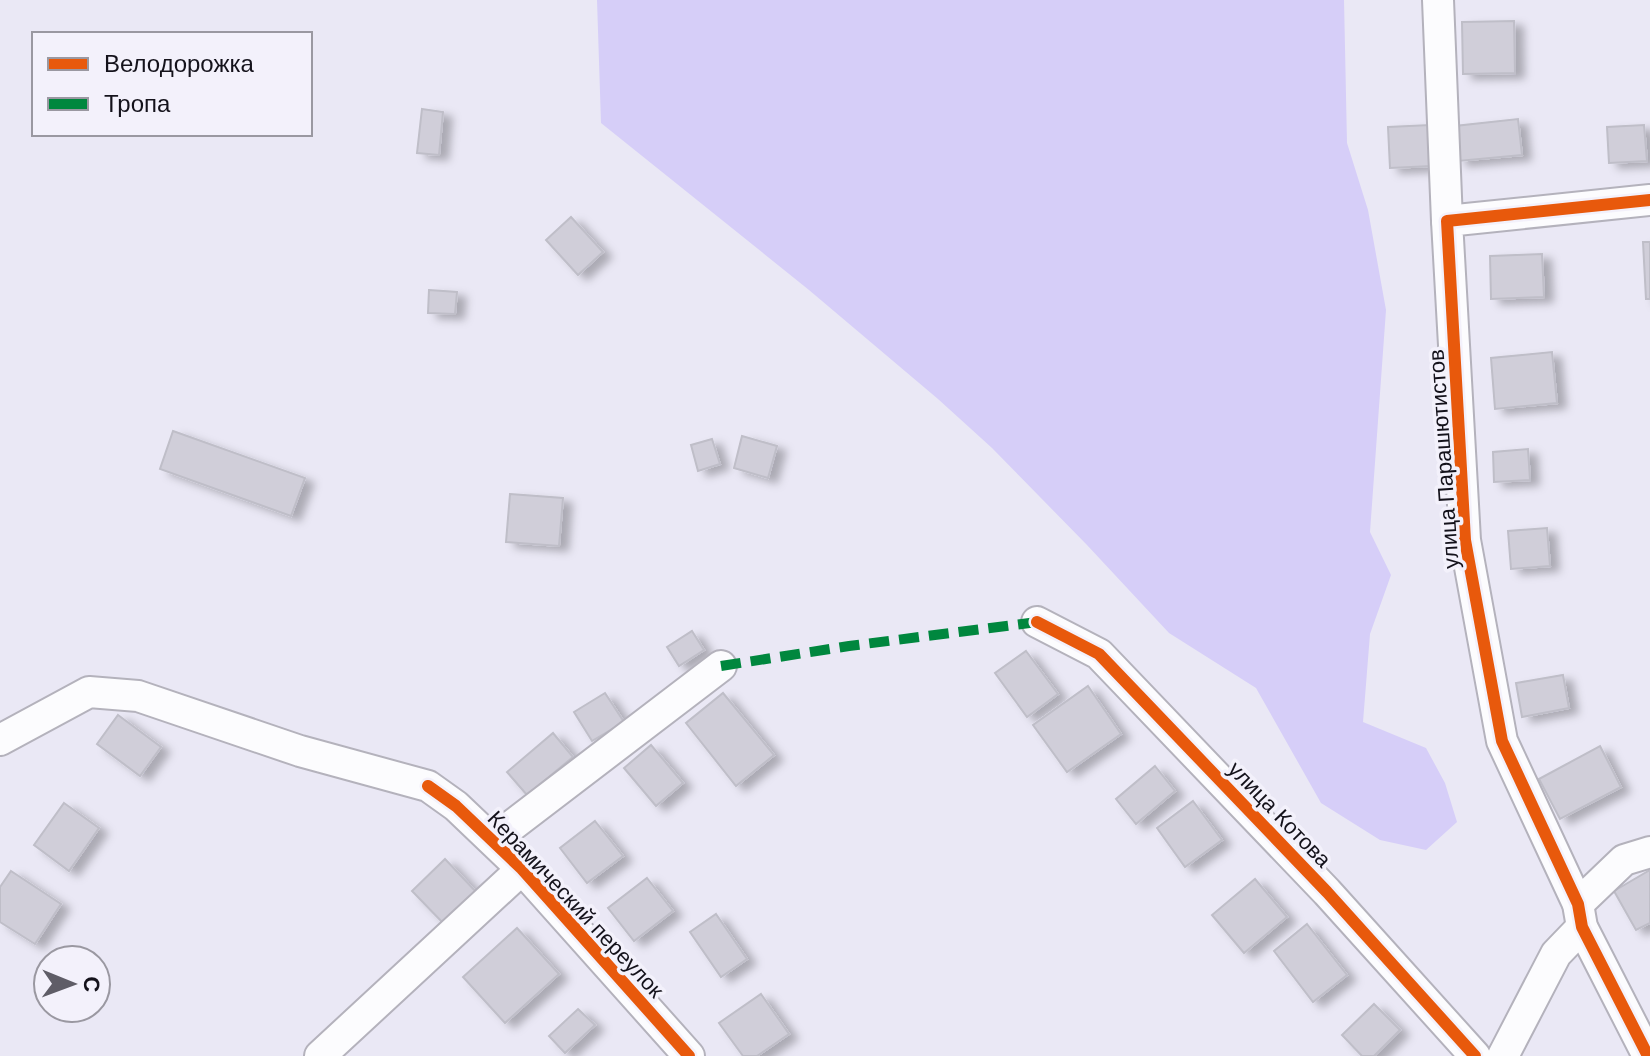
<svg xmlns="http://www.w3.org/2000/svg" width="1650" height="1056" font-family="Helvetica,sans-serif">
	<style>
		.green { fill: #d6cef8 }
		.building { fill: #d0ced9; stroke: #bfbec8; stroke-width: 2; filter: url(#shadow) }
		.lines { fill: none; stroke-linecap: round; stroke-linejoin: round }
		.minor-casing { stroke: #b4b2bc; stroke-width: 34 }
		.minor { stroke: #fcfcfe; stroke-width: 30 }
		.quiet { stroke: #00873e; stroke-width: 10; stroke-dasharray: 20 10; stroke-linecap: butt }
		.cycleway-casing { stroke: #f3f1fb; stroke-width: 17 }
		.cycleway { stroke: #e8590c; stroke-width: 12 }
		.labels { text-anchor: middle; stroke-width: 7; stroke-linejoin: round; paint-order: stroke }
		.street-label { font-size: 22px; fill: #14121b; stroke: #f3f1fb }
	</style>
	<defs>
		<filter id="shadow"><feDropShadow dx="9" dy="5" stdDeviation="4" flood-color="#0004"/></filter>
	</defs>
	<rect width="100%" height="100%" fill="#eae8f5"/>
	<path class="green" d="M597 0H1344L1347 143 1368 210 1386 310 1370 532 1391 575 1370 634 1363 722 1426 748 1445 783 1457 822 1426 850 1380 840 1321 803 1256 688 1169 633 1087 545 992 448 938 399 809 290 601 123Z"/>
	<g class="building">
		<path d="M1514 21 1515 73 1463 74 1462 22Z"/>
		<path d="M422 109 443 112 439 155 417 153Z"/>
		<path d="M1518 119 1522 155 1458 161 1455 126Z"/>
		<path d="M1430 125 1432 166 1390 168 1388 127Z"/>
		<path d="M1644 125 1647 161 1609 163 1607 127Z"/>
		<path d="M571 217 603 252 578 275 546 240Z"/>
		<path d="M1643 242H1650V299H1646Z"/>
		<path d="M1542 254 1544 297 1491 299 1490 256Z"/>
		<path d="M429 290 457 292 455 314 428 313Z"/>
		<path d="M1552 352 1557 403 1495 409 1491 358Z"/>
		<path d="M173 431 305 478 291 516 160 469Z"/>
		<path d="M742 436 777 446 768 478 734 468Z"/>
		<path d="M712 439 720 464 698 471 691 445Z"/>
		<path d="M1528 449 1530 480 1494 482 1493 452Z"/>
		<path d="M510 494 563 498 559 546 506 542Z"/>
		<path d="M1547 528 1550 566 1511 569 1508 531Z"/>
		<path d="M692 631 704 650 679 666 667 647Z"/>
		<path d="M1026 651 1058 694 1027 717 995 673Z"/>
		<path d="M1563 675 1569 708 1522 717 1516 683Z"/>
		<path d="M1088 686 1121 734 1067 772 1033 725Z"/>
		<path d="M605 693 624 722 592 741 574 712Z"/>
		<path d="M723 693 774 755 736 786 686 723Z"/>
		<path d="M118 715 161 747 140 776 97 744Z"/>
		<path d="M553 733 573 757 527 795 507 772Z"/>
		<path d="M651 745 683 783 656 806 624 768Z"/>
		<path d="M1600 746 1621 787 1560 819 1539 779Z"/>
		<path d="M1155 766 1175 791 1136 824 1116 799Z"/>
		<path d="M1193 801 1222 840 1185 867 1157 828Z"/>
		<path d="M64 803 99 828 69 871 34 845Z"/>
		<path d="M595 821 623 856 587 883 560 848Z"/>
		<path d="M445 859 479 895 446 926 412 891Z"/>
		<path d="M1650 870V923L1636 930 1614 891Z"/>
		<path d="M11 871 61 904 35 944 0 922V887Z"/>
		<path d="M647 878 673 911 634 941 608 908Z"/>
		<path d="M1255 879 1287 917 1244 953 1212 915Z"/>
		<path d="M716 914 747 959 721 977 690 932Z"/>
		<path d="M1307 924 1347 975 1313 1002 1274 951Z"/>
		<path d="M517 928 559 974 505 1023 463 977Z"/>
		<path d="M761 994 789 1034 757 1056H743L719 1023Z"/>
		<path d="M1374 1004 1400 1030 1374 1056H1362L1342 1035Z"/>
		<path d="M578 1009 595 1025 565 1053 549 1036Z"/>
	</g>
	<g class="lines">
		<defs>
			<g id="minor">
				<path d="M1438 0 1447 221"/>
				<path d="M1037 622 1099 654 1327 892 1475 1056"/>
				<path d="M0 740 89 692 138 696 300 751 428 786 456 806 522 869 689 1056"/>
				<path d="M493 840 721 666"/>
				<path d="M1578 904 1624 860 1650 852"/>
				<path d="M320 1056 522 869"/>
				<path d="M1503 1056 1556 954 1582 927"/>
				<path d="M1648 1056 1582 927 1578 904 1502 741 1465 540 1447 221 1650 200"/>
			</g>
		</defs>
		<use href="#minor" class="minor-casing"/>
		<use href="#minor" class="minor"/>
		<path class="quiet" d="M721 666 849 646 1037 622"/>
		<defs>
			<g id="cycleway">
				<path d="M1037 622 1099 654 1327 892 1475 1056"/>
				<path d="M428 786 456 806 522 869 689 1056"/>
				<path d="M1648 1056 1582 927 1578 904 1502 741 1465 540 1447 221 1650 200"/>
			</g>
		</defs>
		<use href="#cycleway" class="cycleway-casing"/>
		<use href="#cycleway" class="cycleway"/>
	</g>
	<g class="labels">
		<g class="street-label">
			<text transform="translate(1443 459) rotate(-94)" y="8">улица Парашютистов</text>
			<text transform="translate(1280 814) rotate(46)" y="8">улица Котова</text>
			<text transform="translate(576 904) rotate(47)" y="8">Керамический переулок</text>
		</g>
	</g>
	<rect x="32" y="32" width="280" height="104" fill="#f3f1fb" stroke="#9a98a1" stroke-width="2"/>
	<rect x="48" y="58" width="40" height="12" fill="#e8590c" stroke="#9a98a1" stroke-width="2"/>
	<text x="104" y="72" font-size="24" fill="#14121b">Велодорожка</text>
	<rect x="48" y="98" width="40" height="12" fill="#00873e" stroke="#9a98a1" stroke-width="2"/>
	<text x="104" y="112" font-size="24" fill="#14121b">Тропа</text>
	<g transform="translate(72 984) rotate(91)"><circle r="38" fill="#f3f1fb" stroke="#9a98a1" stroke-width="2"/>
	<path d="M0-6L14 30L0 20L-14 30Z" fill="#5f5d67"/>
	<text y="-12" font-size="22" font-weight="bold" text-anchor="middle" fill="#14121b">С</text>
	</g>
</svg>
